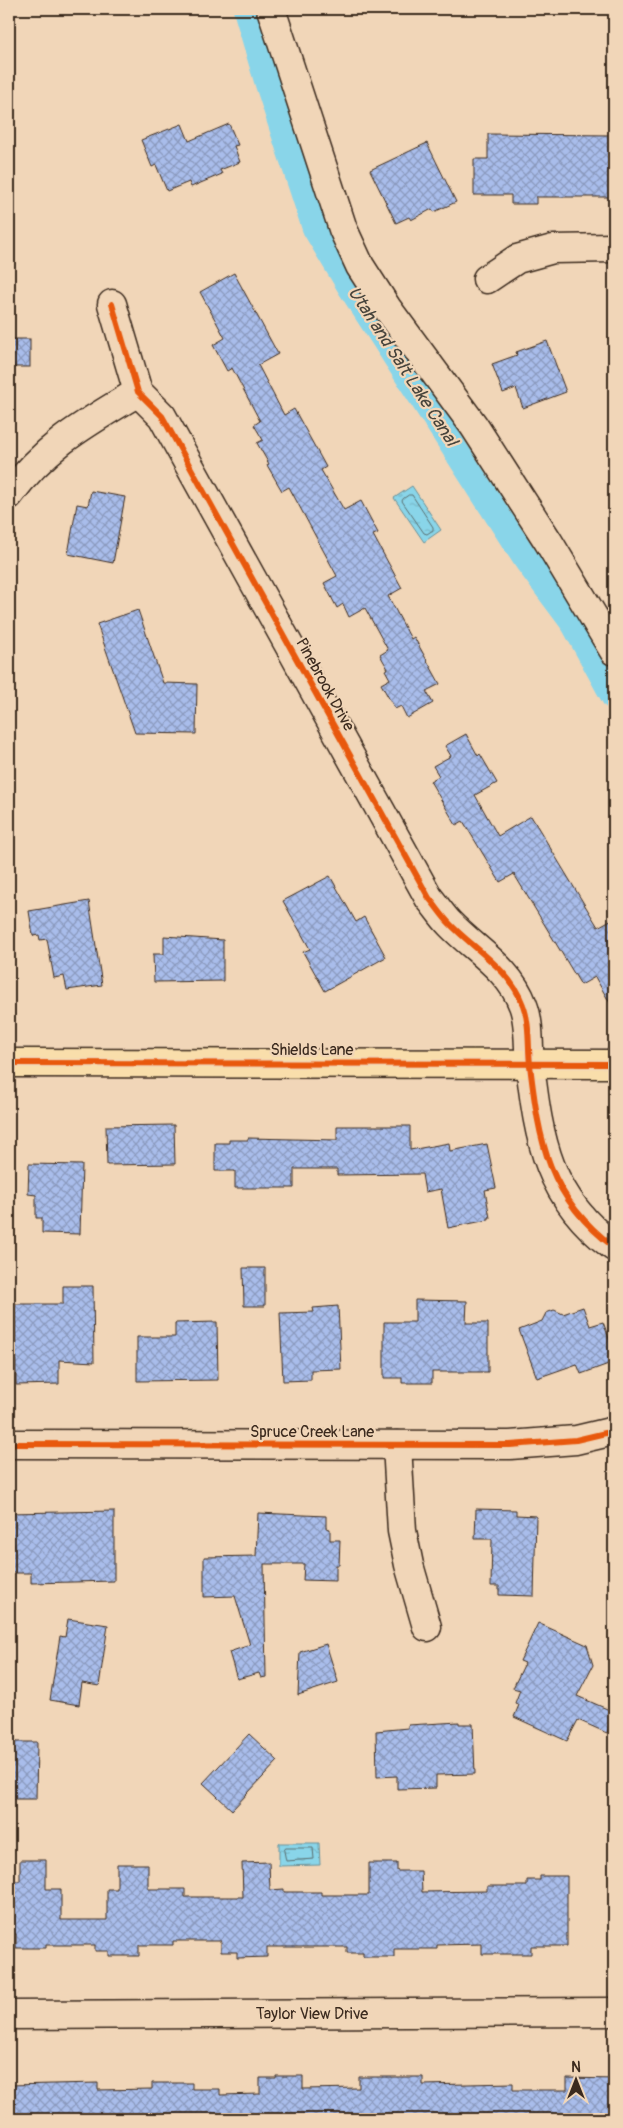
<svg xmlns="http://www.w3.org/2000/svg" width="623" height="2128" font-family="Pangolin,sans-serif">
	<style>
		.water { fill: url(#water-ripples); stroke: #6a9198 }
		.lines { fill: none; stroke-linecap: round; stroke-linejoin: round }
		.shore { stroke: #5a6e6f; stroke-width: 1 }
		.canal { stroke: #89d5e9; stroke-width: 26 }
		.building { fill: url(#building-cross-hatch); stroke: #3b2a1e }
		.minor-casing { stroke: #3b2a1e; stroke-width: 31 }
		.major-casing { stroke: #3b2a1e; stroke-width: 31 }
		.minor { stroke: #f1d6b8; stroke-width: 28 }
		.major { stroke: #f9deab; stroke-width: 28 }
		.cycleway-casing { stroke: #f1d6b8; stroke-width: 9 }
		.cycleway { stroke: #e8590c; stroke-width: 6 }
		.labels { text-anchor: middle; stroke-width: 4.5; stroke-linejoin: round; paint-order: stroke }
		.street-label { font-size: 16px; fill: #3b2a1e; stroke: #f1d6b8 }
		.water-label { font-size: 18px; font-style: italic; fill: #47443c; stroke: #f1d6b8 }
	</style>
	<defs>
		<pattern id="water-ripples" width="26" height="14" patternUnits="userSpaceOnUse" patternTransform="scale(1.25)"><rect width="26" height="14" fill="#89d5e9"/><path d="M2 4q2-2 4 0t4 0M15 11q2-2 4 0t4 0" fill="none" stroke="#77b7c7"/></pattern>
		<pattern id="building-cross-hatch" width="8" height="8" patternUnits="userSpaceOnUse" patternTransform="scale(1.25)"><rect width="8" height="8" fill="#a9bdeb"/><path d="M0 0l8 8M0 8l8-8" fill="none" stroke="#8b9abe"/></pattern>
	</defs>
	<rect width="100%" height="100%" fill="#f1d6b8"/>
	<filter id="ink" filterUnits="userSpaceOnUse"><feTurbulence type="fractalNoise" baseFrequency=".02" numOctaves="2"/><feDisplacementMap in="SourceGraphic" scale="10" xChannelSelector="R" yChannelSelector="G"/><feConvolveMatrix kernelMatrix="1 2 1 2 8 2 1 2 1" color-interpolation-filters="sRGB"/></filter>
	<g filter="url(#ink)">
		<g class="water">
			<path d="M412 486 441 530 424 542 394 498Z"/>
			<path d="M279 1843H319L320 1865 279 1866Z"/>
		</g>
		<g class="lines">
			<g class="shore">
				<path d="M409 495H412L433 527V530L427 534 424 533 402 501 403 499Z"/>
				<path d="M286 1848H313L314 1859 286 1861 284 1851Z"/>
			</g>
			<path class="canal" d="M246 9 268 84 315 228 351 288 527 561 574 624 614 697"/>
		</g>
		<g class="building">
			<path d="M182 124 189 141 229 124 238 145 234 146 240 162 220 170 222 174 191 187 189 182 167 191 156 165 152 167 141 140Z"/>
			<path d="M488 134 611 135 612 197H536V204H511V195H474V159H488Z"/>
			<path d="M427 143 456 202 434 212 432 209 411 220 409 217 396 223 370 170Z"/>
			<path d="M234 273 278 354 258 365 284 415 294 409 326 467 321 470 344 510 361 501 378 533 373 535 402 588 388 596 411 639 414 637 440 684 426 691 433 703 407 718 401 706 395 709 381 684 390 679 385 670 388 669 380 655 388 650 365 608 349 617 343 604 337 608 324 583 337 576 289 487 282 491 267 465 269 464 257 443 263 440 254 425 260 421 232 368 227 371 213 345 225 338 200 292Z"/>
			<rect x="9" y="339" width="21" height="28"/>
			<path d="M547 341 566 392 523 408 516 388 503 393 492 364 517 355 516 352Z"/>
			<path d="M91 491 125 497 113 563 68 554 77 504 88 506Z"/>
			<path d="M138 610 163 683 197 684 196 734 135 733 97 624Z"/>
			<path d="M466 734 478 756 480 754 497 783 475 795 498 836 531 816 598 927 614 918V1010L595 977 581 985 514 874 500 882 463 821 456 825 430 781 439 776 433 766 451 756 445 746Z"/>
			<path d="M330 876 356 922 364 917 386 957 325 991 303 952 310 949 283 901Z"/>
			<path d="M89 901 102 985 67 990 64 976 54 978 47 939 40 940 39 935 33 936 29 911Z"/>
			<path d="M164 936 223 940V981L154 982 153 954H164Z"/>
			<path d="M174 1125 175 1164 107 1165 106 1126Z"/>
			<path d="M337 1126H410V1150L449 1143 450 1151 487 1144 496 1188 485 1190 490 1218H488V1220L448 1228 441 1189 425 1192 422 1174 337 1175V1169H294V1188H235V1171H215V1143H229V1140H248V1138L337 1140Z"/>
			<path d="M29 1164 82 1165 80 1234 42 1233V1218H36V1195L28 1194Z"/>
			<path d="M243 1268H265V1306H244Z"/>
			<path d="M63 1286H93L94 1362 59 1360V1384L16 1385 15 1304H63Z"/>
			<path d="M415 1300 467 1301 466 1323H488V1372H432V1383H402V1378H384V1322H415Z"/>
			<path d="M338 1306 341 1369 311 1370V1380L283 1381 280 1313 314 1312 313 1308Z"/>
			<path d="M583 1307 590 1326 603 1322 614 1352V1362L581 1374 577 1364 537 1378 519 1330 542 1321 546 1313 554 1310 563 1314Z"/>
			<path d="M217 1322 218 1380 137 1381V1337H175V1323Z"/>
			<path d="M476 1509 516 1510V1515L536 1516 534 1596 499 1595V1586H491L492 1539H475Z"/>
			<path d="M114 1511V1581L31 1583V1573H9V1513Z"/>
			<path d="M258 1513 326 1516V1528L330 1529V1540H340L339 1565H336V1581L303 1580 304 1564H264L266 1677 261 1678 259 1673 237 1679 229 1652 250 1645 235 1596 204 1597V1557L256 1556Z"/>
			<path d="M68 1619 108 1625 99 1686 82 1683 79 1705 50 1700 60 1636 65 1637Z"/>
			<path d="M538 1623 587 1645 593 1665 577 1696 614 1712 607 1733 578 1720 567 1741 514 1717 519 1705 515 1703 520 1690 513 1688 525 1663 520 1661Z"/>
			<path d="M326 1644 338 1682 298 1695 300 1652Z"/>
			<path d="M459 1722V1724H473L475 1774 436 1775V1788L397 1789V1776L377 1777 376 1731 408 1728V1725Z"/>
			<path d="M249 1734 278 1761 232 1810 203 1783Z"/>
			<path d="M12 1742H37L36 1799H9V1748H12Z"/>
			<path d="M20 1860H46V1889H61V1920H107V1889H117V1864H148V1889H185V1897H243L242 1863 269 1862 270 1890 284 1889V1892H321V1895H369V1863H397V1871H421L422 1892 487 1891V1886H527V1880H540V1876H567V1946H531V1954H482V1944L437 1945V1949H394V1957H363V1953H347V1947H267V1957L237 1958V1952H221V1941H173V1945H139V1956H109V1951H95V1945H46V1948H16V1934H9V1881H20Z"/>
			<path d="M276 2076H303V2089L359 2088V2077H423V2085L513 2083V2090H567V2078L614 2079V2119H9V2085L98 2083V2090L152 2089V2083H192V2089H220V2095L260 2094V2078H276Z"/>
		</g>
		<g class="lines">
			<defs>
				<g id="minor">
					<path d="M271 9 343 229 360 266 387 308 474 426 548 541 614 651"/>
					<path d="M487 279 517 259 553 249 614 248"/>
					<path d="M112 304 138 392 162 416 429 898C436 906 442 916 450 924 475 950 510 969 523 1005 530 1023 528 1045 530 1065 539 1141 548 1198 614 1247"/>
					<path d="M9 495C47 444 85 424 138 392"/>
					<path d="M9 1444 510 1445 576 1440 614 1431"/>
					<path d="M397 1445 402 1531 409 1565 427 1627"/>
					<path d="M9 2015 614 2012"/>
				</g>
				<path id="major" d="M9 1063 614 1064"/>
			</defs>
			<use href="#minor" class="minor-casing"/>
			<use href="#major" class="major-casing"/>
			<use href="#minor" class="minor"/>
			<use href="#major" class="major"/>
			<defs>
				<g id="cycleway">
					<path d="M112 304 138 392 162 416 429 898C436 906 442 916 450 924 475 950 510 969 523 1005 530 1023 528 1045 530 1065 539 1141 548 1198 614 1247"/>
					<path d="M9 1063 614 1064"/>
					<path d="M9 1444 510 1445 576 1440 614 1431"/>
				</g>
			</defs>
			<use href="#cycleway" class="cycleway-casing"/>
			<use href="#cycleway" class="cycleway"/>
		</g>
	</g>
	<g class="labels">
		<g class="street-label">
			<text transform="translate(326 684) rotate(61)" y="6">Pinebrook Drive</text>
			<text x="312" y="1055">Shields Lane</text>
			<text x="312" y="1437">Spruce Creek Lane</text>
			<text x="312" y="2019">Taylor View Drive</text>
		</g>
		<g class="water-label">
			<text transform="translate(403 366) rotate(57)" y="6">Utah and Salt Lake Canal</text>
		</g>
	</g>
	<rect width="623" height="2128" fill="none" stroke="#f1d6b8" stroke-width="30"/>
	<rect x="15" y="15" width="593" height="2098" fill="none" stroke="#3b2a1e" stroke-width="2" filter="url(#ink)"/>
	<g transform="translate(576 2080)" stroke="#f1d6b8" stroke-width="4" paint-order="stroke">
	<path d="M0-4L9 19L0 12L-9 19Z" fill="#3b2a1e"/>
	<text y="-8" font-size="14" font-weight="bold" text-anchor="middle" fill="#3b2a1e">N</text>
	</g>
</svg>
